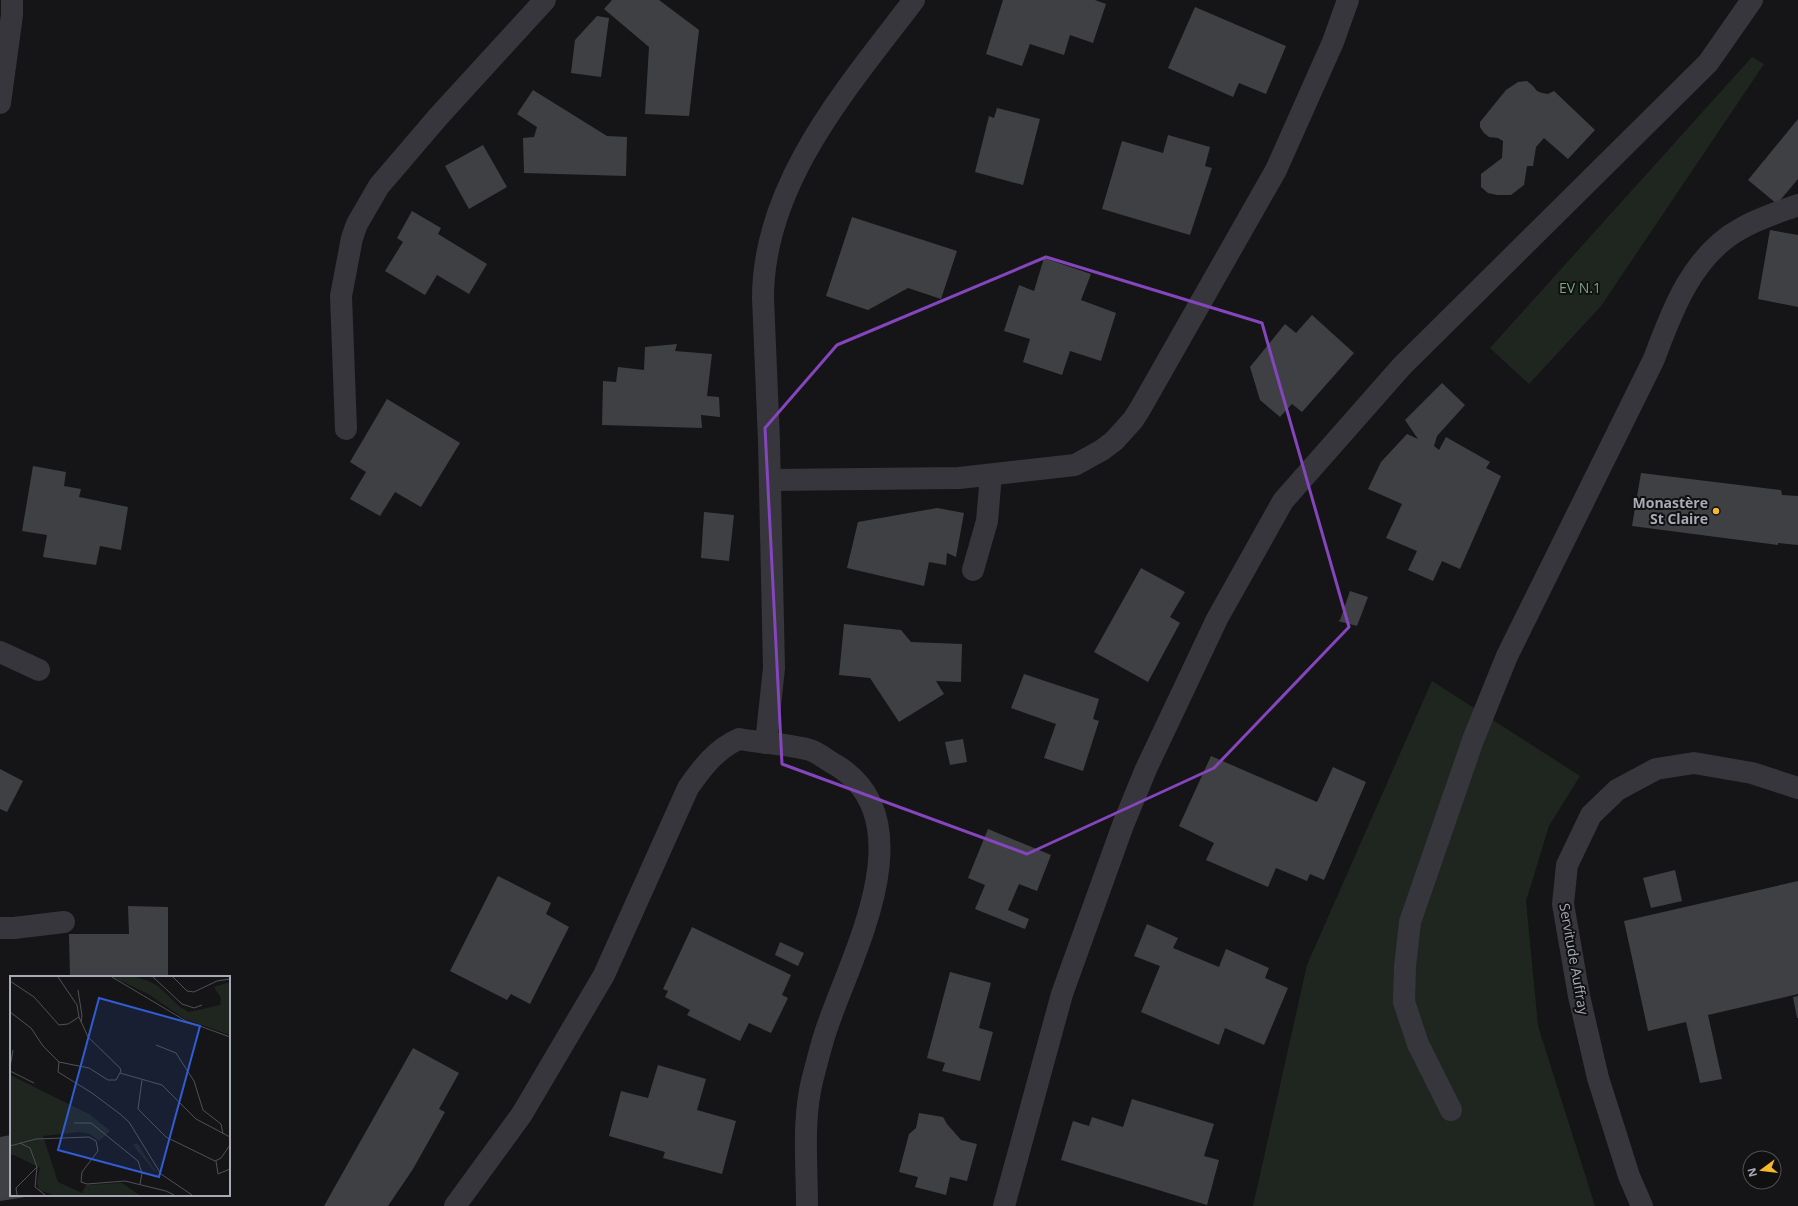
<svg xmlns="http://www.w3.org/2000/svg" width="1798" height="1206" font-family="'Open Sans',sans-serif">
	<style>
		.green { fill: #1f2620 }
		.building { fill: #3f4044 }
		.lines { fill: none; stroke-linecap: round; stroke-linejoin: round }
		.minor { stroke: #36363c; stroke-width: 22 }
		.marked { fill: none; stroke: #8445bd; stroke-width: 3; stroke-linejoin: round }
		.poi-dot { fill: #f3b830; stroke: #101011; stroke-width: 1.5 }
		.labels { text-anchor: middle; stroke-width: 4; stroke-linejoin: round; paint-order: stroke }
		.park-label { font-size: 14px; fill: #7da281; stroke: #101011 }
		.poi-label { font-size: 14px; font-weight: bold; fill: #a6abb7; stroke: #101011; text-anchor: end }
		.street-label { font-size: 14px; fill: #a6abb7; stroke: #101011 }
		.inset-road { fill: none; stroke: #4f5157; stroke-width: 1 }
		.view { fill: #325cd3; fill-opacity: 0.15; stroke: #325cd3; stroke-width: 2 }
		.inset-edge { fill: none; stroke: #a6abb7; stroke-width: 2 }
	</style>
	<rect width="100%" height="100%" fill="#151517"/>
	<g class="green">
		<path d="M1752 57 1764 64 1601 306 1529 384 1490 348Z"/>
		<path d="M1432 681 1580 776 1549 826 1526 901 1538 1026 1595 1206H1253L1307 965Z"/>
	</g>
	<g class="building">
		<path d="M612 0H659L699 30 689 116 645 114 649 47 604 9Z"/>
		<path d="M1003 0H1095L1106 4 1093 43 1070 35 1064 55 1030 44 1022 66 986 54Z"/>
		<path d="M1195 7 1286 46 1266 94 1239 83 1233 97 1168 68Z"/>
		<path d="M597 16 609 18 601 77 571 73 575 40Z"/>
		<path d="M1527 81 1533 86 1537 91 1542 93 1548 94 1554 91 1595 130 1568 159 1544 138 1536 147 1533 166H1527L1524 185 1511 195H1497L1488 193 1481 187V174L1502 158 1503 141 1498 138 1489 137 1484 133 1480 127V122L1506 90 1518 82Z"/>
		<path d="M533 90 607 136 627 137 626 176 524 173 523 138 534 137 537 127 517 114Z"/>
		<path d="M997 108 1040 119 1023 185 975 172 989 116 994 118Z"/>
		<path d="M1798 119V179L1777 204 1748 180Z"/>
		<path d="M1168 135 1210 147 1205 166 1212 168 1190 235 1102 209 1122 141 1163 153Z"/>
		<path d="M483 145 507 187 469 209 445 166Z"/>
		<path d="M412 211 441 228 438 234 487 264 469 294 437 275 425 295 385 271 403 242 397 238Z"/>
		<path d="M852 217 957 251 941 299 908 288 868 310 826 296Z"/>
		<path d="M1770 230 1798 235V307L1758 299Z"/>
		<path d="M1044 258 1091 274 1081 300 1116 313 1101 361 1070 351 1062 375 1023 362 1030 339 1004 331 1019 285 1034 291Z"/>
		<path d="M1312 315 1354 353 1302 412 1292 404 1280 417 1260 400 1250 367 1285 324 1296 333Z"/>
		<path d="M677 344 675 351 712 354 707 396 719 397 720 417 701 415 702 428 602 425 603 381 616 382 618 367 644 370 645 347Z"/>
		<path d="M1442 383 1465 405 1437 436 1434 446 1439 450 1446 437 1490 462 1486 468 1501 476 1460 569 1442 561 1433 581 1408 570 1417 551 1386 538 1402 504 1368 489 1381 462 1407 434 1418 439 1405 420Z"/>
		<path d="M387 399 460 443 421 507 395 492 380 516 350 499 366 472 350 462Z"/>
		<path d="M33 466 66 472 64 486 81 489 79 497 128 507 121 550 100 546 96 565 43 557 47 535 22 531Z"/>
		<path d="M1641 473 1781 490 1782 495 1798 496V545L1778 543V545L1632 526Z"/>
		<path d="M937 508 964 513 956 557 947 553 946 565 929 562 924 586 847 568 858 522Z"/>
		<path d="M704 512 734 515 729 561 701 558Z"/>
		<path d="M1141 568 1185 592 1170 617 1180 623 1148 682 1094 652Z"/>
		<path d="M1350 591 1368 597 1357 626 1338 621 1340 620Z"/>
		<path d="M844 624 901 630 911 642 962 644 961 682 936 681 944 694 899 722 870 678 839 675Z"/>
		<path d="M1024 674 1099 699 1093 719 1099 721 1083 771 1044 758 1056 724 1011 708Z"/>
		<path d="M963 739 967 762 950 765 945 742Z"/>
		<path d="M1211 756 1317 802 1333 767 1366 782 1324 880 1310 874 1307 881 1276 868 1268 887 1206 860 1214 843 1179 826Z"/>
		<path d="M0 769 23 781 7 812 0 809Z"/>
		<path d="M988 829 1051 855 1037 891 1019 884 1008 910 1029 919 1025 929 975 909 985 885 968 878Z"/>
		<path d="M1675 870 1682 901 1651 908 1643 878Z"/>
		<path d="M498 876 551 903 546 914 569 927 530 1004 511 994 507 1000 450 971Z"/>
		<path d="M1798 881V994L1708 1015 1722 1079 1700 1083 1686 1022 1648 1031 1624 921Z"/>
		<path d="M128 906 168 907V977H70L69 934H129Z"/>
		<path d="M1147 924 1178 938 1173 948 1219 967 1226 949 1269 968 1265 978 1288 988 1264 1045 1225 1028 1219 1045 1141 1012 1160 966 1134 956Z"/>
		<path d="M692 927 791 975 782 995 788 998 771 1033 749 1023 740 1041 687 1015 690 1010 665 997 668 991 663 989Z"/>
		<path d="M780 942 804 953 798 966 775 955Z"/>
		<path d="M950 972 991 983 979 1028 993 1032 980 1081 942 1071 945 1063 927 1058Z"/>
		<path d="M1798 996V1018H1797L1793 997Z"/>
		<path d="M413 1048 459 1073 439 1109 445 1112 413 1169 388 1206H324Z"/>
		<path d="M658 1065 706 1079 697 1110 736 1121 722 1174 663 1158 665 1152 609 1136 621 1091 648 1098Z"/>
		<path d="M1132 1099 1214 1124 1204 1156 1219 1160 1207 1205 1061 1160 1073 1121 1089 1126 1092 1117 1123 1127Z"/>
		<path d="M919 1113 943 1117 947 1124 961 1140 977 1144 967 1181 950 1177 946 1195 915 1187 918 1177 899 1172 909 1134 916 1128Z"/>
		<path d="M11 1135V1195L32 1196 0 1201V1137Z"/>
	</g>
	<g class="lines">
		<g class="minor">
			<path d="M0 103 12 15V0"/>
			<path d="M346 429 341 296 352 238 357 224 379 186 438 117 545 0"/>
			<path d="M770 480 959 478 1075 465 1102 450 1114 441 1133 420 1140 409 1276 170 1333 42 1348 0"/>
			<path d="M973 570 987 521 991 475"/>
			<path d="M0 652 39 670"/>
			<path d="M766 743 774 668 769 441 763 298C763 183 848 87 914 0"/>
			<path d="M0 928H14L64 922"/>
			<path d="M1451 1110 1418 1044 1404 1002 1405 967 1410 922 1473 740 1507 656 1654 359C1672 310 1693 254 1742 228 1759 218 1779 212 1798 205"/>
			<path d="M455 1206 522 1114 604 975 688 788C702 768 716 749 739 739 761 743 788 744 810 750 819 753 828 761 836 765 925 820 854 950 829 1022 822 1040 818 1059 813 1077 802 1119 807 1163 807 1206"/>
			<path d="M1004 1206 1062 994 1123 825 1146 769 1217 619 1283 501 1402 366 1708 63 1752 0"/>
			<path d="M1642 1206 1629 1176 1598 1078 1579 996 1563 904 1567 865 1591 815 1617 790 1656 769 1694 763 1752 773 1798 788"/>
		</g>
	</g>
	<path class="marked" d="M1046 257 1262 323 1349 627 1214 768 1027 854 782 764 765 428 837 345Z"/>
	<circle class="poi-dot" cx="1716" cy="511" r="4"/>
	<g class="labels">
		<g class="park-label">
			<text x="1580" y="293">EV N.1</text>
		</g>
		<g class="poi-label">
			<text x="1708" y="508">Monastère<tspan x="1708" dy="16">St Claire</tspan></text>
		</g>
		<g class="street-label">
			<text transform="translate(1574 959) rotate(80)" y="5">Servitude Auffray</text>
		</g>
	</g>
	<g transform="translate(10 976)">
		<rect width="220" height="220" fill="#151517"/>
		<path d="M103 1H126L138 5 148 10 170 31 179 36 210 29 211 22 204 11 220 6V59L175 43 138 18ZM0 99 79 138 100 155 89 165 80 158 69 156 33 160 48 206 72 217 76 209 112 207 129 219H43L29 214 27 207 30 192 4 179H0ZM127 167 146 196H145L123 169Z" fill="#1f2620"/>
		<path class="inset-road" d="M102 1 176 45 220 61M143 1 172 28 184 32 192 29M163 1 177 15 184 16 207 5 220 3M0 5 24 21 49 49 58 48 69 41M68 14 72 40 71 46M0 36 21 52 33 70 49 86 79 92 98 104H106L111 95 110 92 78 61 69 41 67 29 48 1M146 69 166 77 184 105 193 134 211 148 213 158M49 86 48 96 82 117 110 138 119 146 151 198 182 219M0 91 3 74M0 95 24 107M110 97 152 109 186 143 220 161M132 104 128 133 156 161 205 185 211 182 220 169M64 147H81L128 185 132 197 130 208M0 170 26 163 79 161 86 165 88 175 72 196 71 206 77 208 115 205 156 215 164 219M206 185 208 198 220 193M27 191 25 211 35 219M7 219 6 212 27 191 20 172 10 167"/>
		<path class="view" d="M89 22 190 50 149 201 48 174Z"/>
		<rect width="220" height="220" class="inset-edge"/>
	</g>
	<g transform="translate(1762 1170) rotate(255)"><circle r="19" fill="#101011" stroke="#4c4e53"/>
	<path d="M0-3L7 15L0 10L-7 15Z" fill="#f3b830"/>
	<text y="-6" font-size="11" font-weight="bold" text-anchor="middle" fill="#a6abb7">N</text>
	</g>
</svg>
